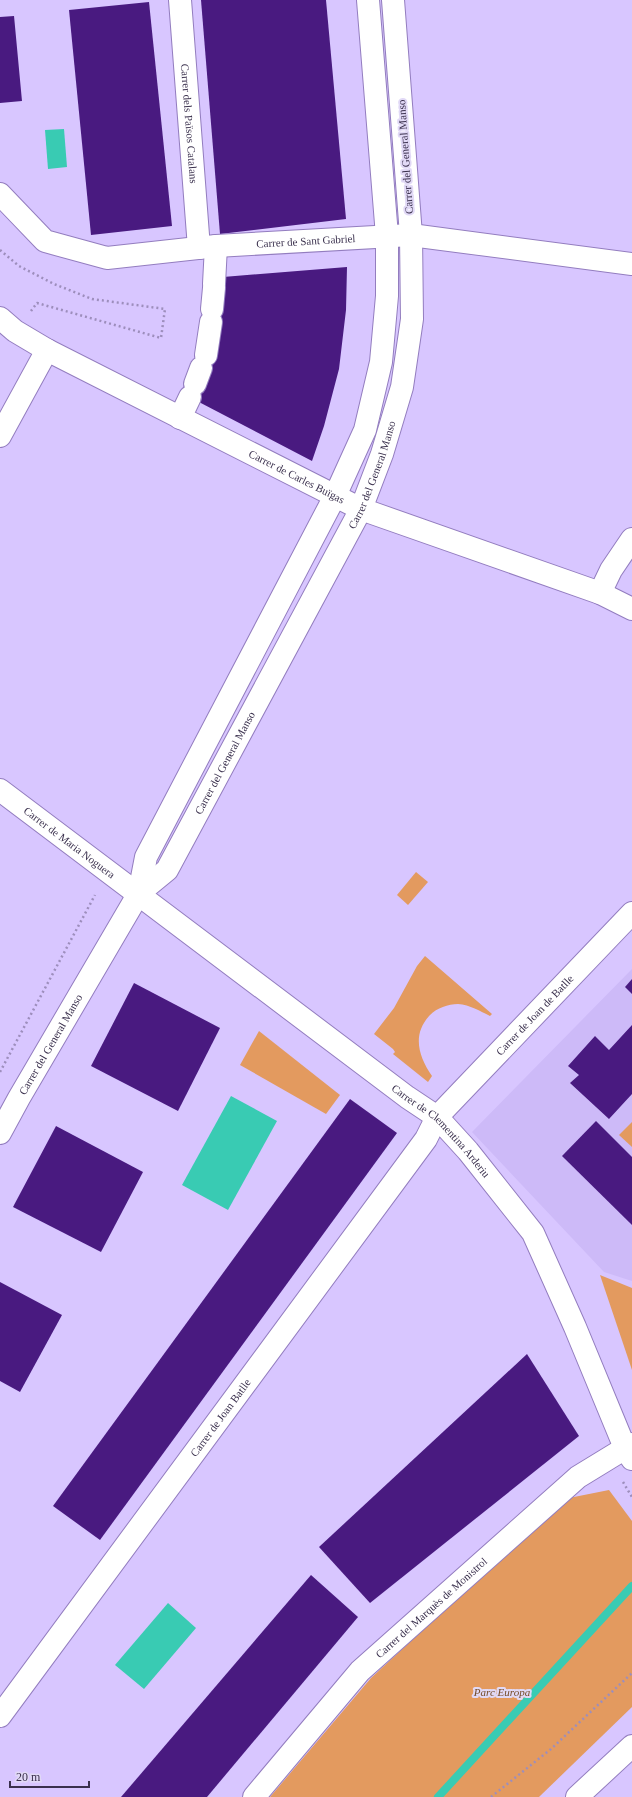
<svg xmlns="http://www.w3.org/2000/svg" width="632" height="1797" font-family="'Times New Roman',serif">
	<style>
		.built { fill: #cdbaf8 }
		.green { fill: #e39a5f }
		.water { fill: #39cbb3 }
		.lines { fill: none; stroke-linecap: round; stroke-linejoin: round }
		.stream { stroke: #39cbb3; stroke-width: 8 }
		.building { fill: #491a80 }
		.street-casing { stroke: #937dbf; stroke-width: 24 }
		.secondary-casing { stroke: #937dbf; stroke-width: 24 }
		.path { stroke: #9d8ebc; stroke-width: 2.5; stroke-dasharray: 2 3; stroke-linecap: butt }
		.street { stroke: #fff; stroke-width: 22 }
		.secondary { stroke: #fff; stroke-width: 22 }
		.labels { text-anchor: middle; stroke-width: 4; stroke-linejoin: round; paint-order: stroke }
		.street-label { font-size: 11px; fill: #3a304d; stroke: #e1d9f6 }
		.park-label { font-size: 11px; font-style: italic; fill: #754b28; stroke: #e1d9f6 }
	</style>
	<rect width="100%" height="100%" fill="#d8c6ff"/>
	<path class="built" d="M632 969V1281L604 1272 472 1132Z"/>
	<g class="green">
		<path d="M416 872 428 882 408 905 397 895Z"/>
		<path d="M425 956 492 1014 490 1016C480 1011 470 1005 458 1004 448 1004 437 1008 430 1015 412 1034 418 1056 432 1076L428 1082 393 1054 395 1052 393 1049 374 1034 394 1008 417 966Z"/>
		<path d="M259 1031 340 1095 326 1114 240 1065Z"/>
		<path d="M632 1122V1147L619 1135Z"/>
		<path d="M600 1275 632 1288V1370Z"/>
		<path d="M609 1490 632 1521V1707L539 1797H270L371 1678 464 1592 569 1498Z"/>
	</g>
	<g class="water">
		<path d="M64 129 67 167 48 169 45 130Z"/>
		<path d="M231 1096 277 1121 228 1210 182 1185Z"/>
		<path d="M168 1603 196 1628 144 1689 115 1665Z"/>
	</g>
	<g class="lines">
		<path class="stream" d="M438 1797 632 1586"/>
	</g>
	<g class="building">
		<path d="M201 0H326L346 219 220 234Z"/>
		<path d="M149 2 172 226 91 235 69 10Z"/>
		<path d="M14 16 22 101 0 103V17Z"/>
		<path d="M347 267 346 310 339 369 324 426 312 461 197 401 206 380 218 330 223 302V277Z"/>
		<path d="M632 979V994L625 987Z"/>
		<path d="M134 983 220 1028 178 1111 91 1066Z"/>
		<path d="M632 1025V1094L609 1119 570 1083 579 1075 568 1066 595 1036 609 1050Z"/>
		<path d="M350 1099 397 1133 100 1540 53 1506Z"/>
		<path d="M596 1121 632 1157V1225L562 1156Z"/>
		<path d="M56 1126 143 1172 101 1252 13 1207Z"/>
		<path d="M0 1282 62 1315 20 1392 0 1381Z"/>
		<path d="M527 1354 579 1436 370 1603 319 1547Z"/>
		<path d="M311 1575 358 1617 207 1797H121Z"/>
	</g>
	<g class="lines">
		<defs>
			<g id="street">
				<path id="s1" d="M180 0 199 248"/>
				<path id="s2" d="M0 194 45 241 107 258 216 246 411 235 632 264"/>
				<path d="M214 284 216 246"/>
				<path d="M212 309 214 288"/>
				<path id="s3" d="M0 318 15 331 47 350 361 509 600 593 632 609"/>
				<path d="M206 355 211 322"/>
				<path d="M195 384 201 368"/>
				<path d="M180 418 190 397"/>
				<path d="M0 436 47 350"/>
				<path d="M600 593 611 570 632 539"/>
				<path id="s4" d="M0 790 407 1097 437 1117 468 1151 533 1233 575 1327 625 1448 632 1459"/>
				<path id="s5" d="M0 1716 426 1139 437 1117 632 913"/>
				<path id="s6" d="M254 1797 360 1671 578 1477 632 1444"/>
				<path d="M577 1797 632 1746"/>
			</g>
			<g id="secondary">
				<path id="s7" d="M139 893 167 870 361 509 382 454 402 387 412 319 411 235 393 0"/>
				<path id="s8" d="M0 1133 19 1098 139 893 146 857 335 496 365 430 381 362 387 296V236L368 0"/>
			</g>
		</defs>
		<use href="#street" class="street-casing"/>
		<use href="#secondary" class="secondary-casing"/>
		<g class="path">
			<path d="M0 250 19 266 54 284 92 299 165 309 161 338 37 303 31 311"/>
			<path d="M0 1072 95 895"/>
			<path d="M623 1482 632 1497"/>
			<path d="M491 1797 551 1749 632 1673"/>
		</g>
		<use href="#street" class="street"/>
		<use href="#secondary" class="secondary"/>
	</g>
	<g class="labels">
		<g class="street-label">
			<text dy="4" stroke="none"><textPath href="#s1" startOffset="124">Carrer dels Països Catalans</textPath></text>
			<text transform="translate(405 157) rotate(-94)" y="4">Carrer del General Manso</text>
			<text dy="4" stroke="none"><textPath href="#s2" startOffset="329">Carrer de Sant Gabriel</textPath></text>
			<text dy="4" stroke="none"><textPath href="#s7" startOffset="482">Carrer del General Manso</textPath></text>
			<text dy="4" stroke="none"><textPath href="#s3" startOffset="337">Carrer de Carles Buïgas</textPath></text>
			<text dy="4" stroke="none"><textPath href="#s7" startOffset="158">Carrer del General Manso</textPath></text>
			<text dy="4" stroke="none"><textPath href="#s4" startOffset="87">Carrer de Maria Noguera</textPath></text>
			<text dy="4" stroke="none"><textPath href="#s5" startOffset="883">Carrer de Joan de Batlle</textPath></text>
			<text dy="4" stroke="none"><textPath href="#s8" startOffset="102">Carrer del General Manso</textPath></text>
			<text dy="4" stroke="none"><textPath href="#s4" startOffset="558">Carrer de Clementina Arderiu</textPath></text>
			<text dy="4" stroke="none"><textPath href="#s5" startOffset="371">Carrer de Joan Batlle</textPath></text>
			<text dy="4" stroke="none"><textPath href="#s6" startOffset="260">Carrer del Marquès de Monistrol</textPath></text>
		</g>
		<g class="park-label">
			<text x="502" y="1696">Parc Europa</text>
		</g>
	</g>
	<path d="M10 1781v6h79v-6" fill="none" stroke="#3a304d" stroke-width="2"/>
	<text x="16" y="1781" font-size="12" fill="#3a304d" stroke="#e1d9f6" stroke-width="3" paint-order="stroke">20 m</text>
</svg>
